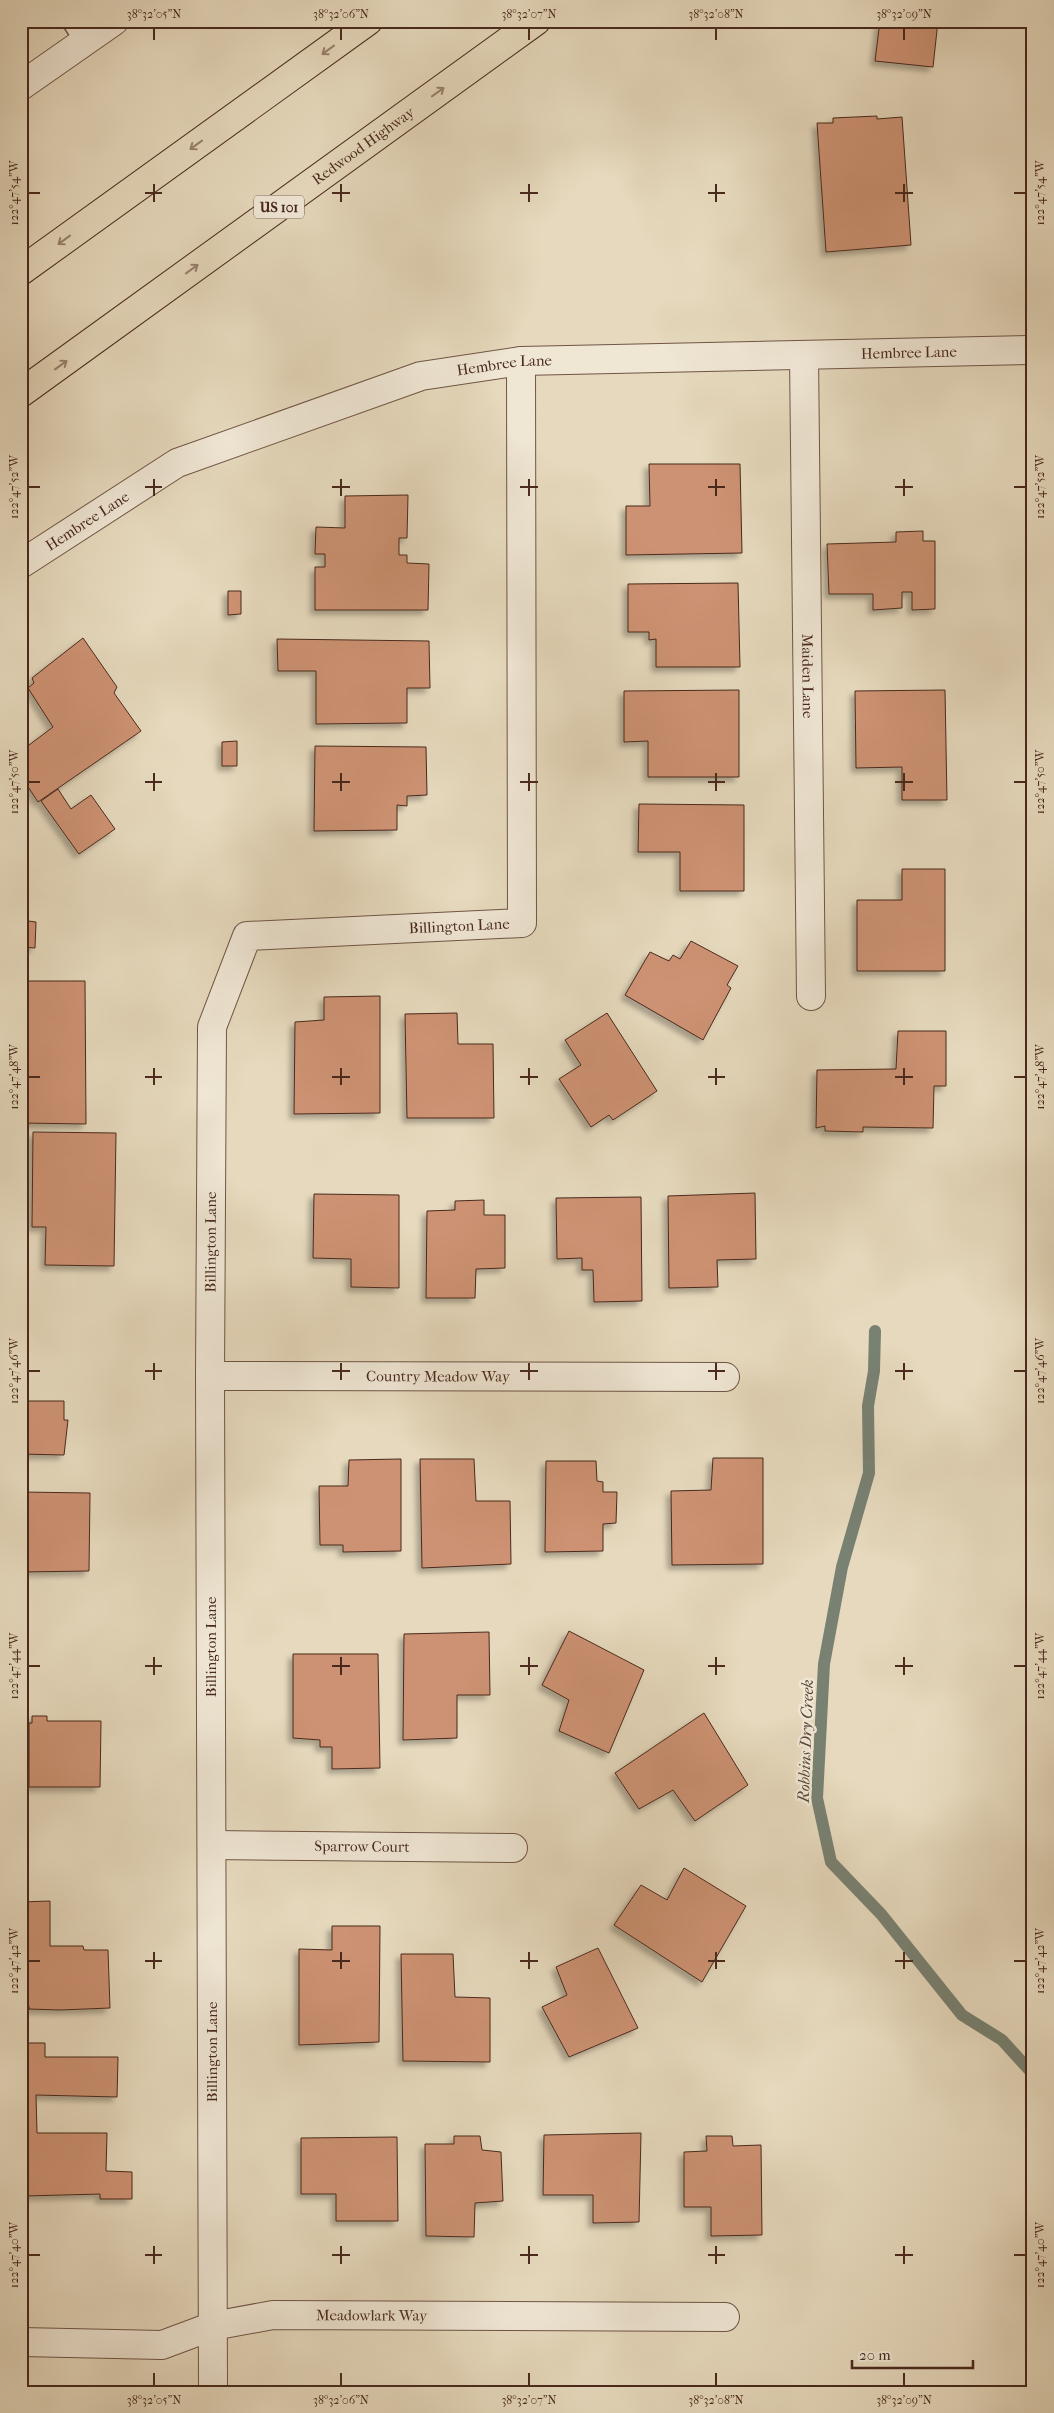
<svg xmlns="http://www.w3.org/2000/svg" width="1054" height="2413" font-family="'IM FELL French Canon',serif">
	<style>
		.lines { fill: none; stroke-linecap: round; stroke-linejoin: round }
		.stream { stroke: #788172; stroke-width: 12 }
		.building { fill: #cd9273; stroke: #49291d; filter: url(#shadow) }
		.service-casing { stroke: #705545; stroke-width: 24 }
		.minor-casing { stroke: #705545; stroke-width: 30 }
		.tertiary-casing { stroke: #705545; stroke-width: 30 }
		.motorway-casing { stroke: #49291d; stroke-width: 30 }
		.service { stroke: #efe6d4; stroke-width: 21 }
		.minor { stroke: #efe6d4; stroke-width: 28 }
		.tertiary { stroke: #efe6d4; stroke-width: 28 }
		.motorway { stroke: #e6d9bd; stroke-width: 28 }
		.oneway { stroke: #98816d }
		.ticks { fill: none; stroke: #49291d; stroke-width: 2 }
		.labels { text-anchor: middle; stroke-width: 5; stroke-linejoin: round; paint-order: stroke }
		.shield { fill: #efe6d4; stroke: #7b6254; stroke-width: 1 }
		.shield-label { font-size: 14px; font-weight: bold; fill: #49291d }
		.street-label { font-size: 15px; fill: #49291d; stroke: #efe6d4 }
		.water-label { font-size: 16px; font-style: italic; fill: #594639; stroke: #efe6d4 }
		.neatline { fill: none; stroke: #49291d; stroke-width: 2 }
		.ticks-label { font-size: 12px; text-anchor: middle; fill: #49291d }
	</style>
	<defs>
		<filter id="shadow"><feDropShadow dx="-4.5" dy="4.5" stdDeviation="2.5" flood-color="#0004"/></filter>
	</defs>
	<rect width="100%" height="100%" fill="#e6d9bd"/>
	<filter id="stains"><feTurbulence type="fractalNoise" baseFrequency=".004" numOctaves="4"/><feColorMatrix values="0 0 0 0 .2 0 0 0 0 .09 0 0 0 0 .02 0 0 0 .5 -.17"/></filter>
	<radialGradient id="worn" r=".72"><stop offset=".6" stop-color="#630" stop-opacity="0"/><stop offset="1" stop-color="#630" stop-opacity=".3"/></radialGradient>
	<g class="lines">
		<path class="stream" d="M875 1331 874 1371 868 1406 869 1473 842 1567 824 1664 817 1798 831 1862 881 1914 962 2015 1002 2040 1033 2074"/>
	</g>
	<g class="building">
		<path d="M880 21H938L933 67 875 61Z"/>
		<path d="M877 116V119L902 117 911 245 826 252 817 123H833V118Z"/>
		<path d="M649 464H740L742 553 626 555V506H650Z"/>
		<path d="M408 495 407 538H399V555H407V563L429 564 428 610H315V567H325V554H315L316 527 345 528V496Z"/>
		<path d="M923 531V541H935V609L912 610V592H902V608L873 610V594H829L827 544 896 542V532Z"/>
		<path d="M738 583 740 667H656V639L649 640V632H628V584Z"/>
		<path d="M228 591H241V614L228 615Z"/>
		<path d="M83 638 117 687 114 693 141 731 38 802 21 776V751L53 727 28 688 34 683 32 678Z"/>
		<path d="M277 639 429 641 430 688H407V723L316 724V671H278Z"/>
		<path d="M739 690V777H648V741L624 742V691Z"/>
		<path d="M945 690 947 800H902V767L856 768 855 691Z"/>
		<path d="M237 741V766H222V742Z"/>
		<path d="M315 746 426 747 427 795 407 796V806L397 805V830L314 831Z"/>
		<path d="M58 789 71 809 91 795 115 829 79 854 41 801Z"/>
		<path d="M639 804 744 805V891H680V852H638Z"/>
		<path d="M902 869H945V971H857V900H902Z"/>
		<path d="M21 920 36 922 35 948 21 947Z"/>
		<path d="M691 941 738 966 727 985 731 988 703 1040 625 995 650 952 669 961 673 955 680 959Z"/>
		<path d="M21 981H85L86 1124 22 1123Z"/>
		<path d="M380 996V1113L294 1114 295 1022 324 1020V997Z"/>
		<path d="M457 1013 458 1044H493L494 1118H407L405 1014Z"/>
		<path d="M607 1013 657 1091 613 1120 609 1115 591 1127 559 1079 581 1065 565 1040Z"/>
		<path d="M898 1031H946V1086H934L933 1128 863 1127V1132L825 1131V1126L816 1128 817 1070 896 1069Z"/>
		<path d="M33 1132 116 1133 114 1266 45 1265 46 1227H32Z"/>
		<path d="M755 1193 756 1259 717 1260 718 1287 669 1288 668 1196Z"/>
		<path d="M314 1194 399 1195V1288L351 1287V1259L313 1258Z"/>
		<path d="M641 1197 642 1301 594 1302 593 1270H582V1258L557 1259 556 1198Z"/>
		<path d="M484 1200V1215H505V1268L476 1269 475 1298H426L427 1211 455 1210V1201Z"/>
		<path d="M21 1401H64V1420H68L64 1455 21 1454Z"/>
		<path d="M713 1458H763V1564L672 1565 671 1491 711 1490Z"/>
		<path d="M401 1459V1551L343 1552V1545H320L319 1486H348L349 1460Z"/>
		<path d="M420 1459H474L476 1501H510L511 1564 422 1568Z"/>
		<path d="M546 1461H596L597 1481 603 1482V1492H617L616 1523 603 1524V1551L545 1552Z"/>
		<path d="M21 1492 90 1493 89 1571 21 1572Z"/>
		<path d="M569 1631 644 1670 609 1753 559 1731 569 1700 542 1685Z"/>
		<path d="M489 1632 490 1695H457V1738L403 1740 404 1634Z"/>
		<path d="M293 1654H378L380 1768 332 1769V1747H320V1740L293 1738Z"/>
		<path d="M21 1669H26L27 1703H21Z"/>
		<path d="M704 1713 748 1785 695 1821 673 1790 639 1809 615 1773Z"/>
		<path d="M32 1716H47V1721H101L100 1787H29V1723H32Z"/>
		<path d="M684 1868 746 1906 702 1982 614 1925 641 1885 667 1900Z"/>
		<path d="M50 1901V1946H83L84 1950H108L110 2008 60 2010 29 2009V2006H21V1902Z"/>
		<path d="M332 1926H380L379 2042 299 2045V1949L332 1950Z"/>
		<path d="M598 1948 638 2028 569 2057 542 2007 567 1995 556 1967Z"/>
		<path d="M401 1954H453L455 1997 490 1998V2062L403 2061Z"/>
		<path d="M21 2043H45V2057H118L117 2097 36 2095 37 2133H107L106 2171 132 2172V2199H100V2194L25 2196V2167H21Z"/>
		<path d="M641 2133 639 2222 593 2223V2195H543L544 2135Z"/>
		<path d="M454 2136H480L482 2150 501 2152 503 2201 475 2203 474 2237 426 2236 425 2144H454Z"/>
		<path d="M706 2136H732L733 2146 761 2145 762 2235 711 2236V2207H684V2152L707 2151Z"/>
		<path d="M397 2137 398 2221H336V2194H301V2138Z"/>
	</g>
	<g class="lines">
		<defs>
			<path id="service" d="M73 21 86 41"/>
			<g id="minor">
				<path id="s1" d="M804 355 811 996"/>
				<path id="s2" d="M210 1376 725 1377"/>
				<path id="s3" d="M212 1845 513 1848"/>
				<path id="s4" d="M21 2342 162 2345 213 2326 273 2315 725 2317"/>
				<path id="s5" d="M213 2392 210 1376 212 1027 247 936 522 923 521 361"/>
			</g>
			<g id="tertiary">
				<path d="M21 86 114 21"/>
				<path id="s6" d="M21 564 177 463 421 376 521 361 1033 350"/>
			</g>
			<g id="motorway">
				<path d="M21 271 368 21"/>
				<path id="s7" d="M21 393 536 21"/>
			</g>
		</defs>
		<use href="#service" class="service-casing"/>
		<use href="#minor" class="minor-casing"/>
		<use href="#tertiary" class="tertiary-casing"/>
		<use href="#motorway" class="motorway-casing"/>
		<use href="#service" class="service"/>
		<use href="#minor" class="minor"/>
		<use href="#tertiary" class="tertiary"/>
		<use href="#motorway" class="motorway"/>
	</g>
	<defs><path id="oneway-shaft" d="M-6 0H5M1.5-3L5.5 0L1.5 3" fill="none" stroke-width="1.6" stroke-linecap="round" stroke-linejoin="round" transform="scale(1.25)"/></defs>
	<g class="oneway">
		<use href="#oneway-shaft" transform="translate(328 50) rotate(144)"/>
		<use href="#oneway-shaft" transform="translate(438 92) rotate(-36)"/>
		<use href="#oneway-shaft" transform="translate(196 145) rotate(144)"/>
		<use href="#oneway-shaft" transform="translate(64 240) rotate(144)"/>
		<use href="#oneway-shaft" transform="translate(192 269) rotate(-36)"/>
		<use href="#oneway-shaft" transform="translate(61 365) rotate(-36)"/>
	</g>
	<path class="ticks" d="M154 28V40M341 28V40M529 28V40M716 28V40M904 28V40M154 184V202M341 184V202M529 184V202M716 184V202M904 184V202M28 193H40M145 193H162M332 193H350M520 193H538M708 193H725M895 193H913M1014 193H1026M154 479V496M341 479V496M529 479V496M716 479V496M904 479V496M28 487H40M145 487H162M332 487H350M520 487H538M708 487H725M895 487H913M1014 487H1026M154 773V791M341 773V791M529 773V791M716 773V791M904 773V791M28 782H40M145 782H162M332 782H350M520 782H538M708 782H725M895 782H913M1014 782H1026M154 1068V1085M341 1068V1085M529 1068V1085M716 1068V1085M904 1068V1085M28 1077H40M145 1077H162M332 1077H350M520 1077H538M708 1077H725M895 1077H913M1014 1077H1026M154 1363V1380M341 1363V1380M529 1363V1380M716 1363V1380M904 1363V1380M28 1371H40M145 1371H162M332 1371H350M520 1371H538M708 1371H725M895 1371H913M1014 1371H1026M154 1657V1675M341 1657V1675M529 1657V1675M716 1657V1675M904 1657V1675M28 1666H40M145 1666H162M332 1666H350M520 1666H538M708 1666H725M895 1666H913M1014 1666H1026M154 1952V1969M341 1952V1969M529 1952V1969M716 1952V1969M904 1952V1969M28 1961H40M145 1961H162M332 1961H350M520 1961H538M708 1961H725M895 1961H913M1014 1961H1026M154 2246V2264M341 2246V2264M529 2246V2264M716 2246V2264M904 2246V2264M28 2255H40M145 2255H162M332 2255H350M520 2255H538M708 2255H725M895 2255H913M1014 2255H1026M154 2373V2386M341 2373V2386M529 2373V2386M716 2373V2386M904 2373V2386"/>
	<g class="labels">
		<rect class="shield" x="254" y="195.5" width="50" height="23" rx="4"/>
		<g class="shield-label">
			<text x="279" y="212">US 101</text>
		</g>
		<g class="street-label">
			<text dy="5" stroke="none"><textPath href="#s7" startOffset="422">Redwood Highway</textPath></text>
			<text dy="5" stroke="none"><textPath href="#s6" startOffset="934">Hembree Lane</textPath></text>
			<text dy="5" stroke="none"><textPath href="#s6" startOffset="529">Hembree Lane</textPath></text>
			<text dy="5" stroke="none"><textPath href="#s6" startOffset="79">Hembree Lane</textPath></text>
			<text dy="5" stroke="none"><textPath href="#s1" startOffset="321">Maiden Lane</textPath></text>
			<text dy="5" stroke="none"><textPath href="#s5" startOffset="1675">Billington Lane</textPath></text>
			<text dy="5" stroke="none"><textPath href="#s5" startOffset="1150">Billington Lane</textPath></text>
			<text dy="5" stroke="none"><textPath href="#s2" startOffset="228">Country Meadow Way</textPath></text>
			<text transform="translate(211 1647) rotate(-90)" y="5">Billington Lane</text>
			<text dy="5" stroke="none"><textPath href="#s3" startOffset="150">Sparrow Court</textPath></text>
			<text transform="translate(212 2052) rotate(-90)" y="5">Billington Lane</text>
			<text dy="5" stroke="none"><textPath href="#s4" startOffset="355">Meadowlark Way</textPath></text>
		</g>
		<g class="water-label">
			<text transform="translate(805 1741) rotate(-88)" y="6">Robbins Dry Creek</text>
		</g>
	</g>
	<rect width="1054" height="2413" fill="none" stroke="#e6d9bd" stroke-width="55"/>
	<path d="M852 2360v8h121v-8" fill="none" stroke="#49291d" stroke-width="2.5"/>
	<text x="859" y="2360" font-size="15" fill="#49291d" stroke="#efe6d4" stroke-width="4" paint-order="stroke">20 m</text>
	<rect x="28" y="28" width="998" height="2358" class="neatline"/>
	<g class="ticks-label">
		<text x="154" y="18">38°32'05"N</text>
		<text x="341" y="18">38°32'06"N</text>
		<text x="529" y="18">38°32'07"N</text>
		<text x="716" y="18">38°32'08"N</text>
		<text x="904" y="18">38°32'09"N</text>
		<text transform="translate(1040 193) rotate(-90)" y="4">122°47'54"W</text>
		<text transform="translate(14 193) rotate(-90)" y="4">122°47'54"W</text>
		<text transform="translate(1040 487) rotate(-90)" y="4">122°47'52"W</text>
		<text transform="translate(14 487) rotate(-90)" y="4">122°47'52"W</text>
		<text transform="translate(14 782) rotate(-90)" y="4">122°47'50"W</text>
		<text transform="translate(1040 782) rotate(-90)" y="4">122°47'50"W</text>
		<text transform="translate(1040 1077) rotate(-90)" y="4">122°47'48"W</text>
		<text transform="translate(14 1077) rotate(-90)" y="4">122°47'48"W</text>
		<text transform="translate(1040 1371) rotate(-90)" y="4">122°47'46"W</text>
		<text transform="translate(14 1371) rotate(-90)" y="4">122°47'46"W</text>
		<text transform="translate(14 1666) rotate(-90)" y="4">122°47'44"W</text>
		<text transform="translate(1040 1666) rotate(-90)" y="4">122°47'44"W</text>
		<text transform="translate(1040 1961) rotate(-90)" y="4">122°47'42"W</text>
		<text transform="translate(14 1961) rotate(-90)" y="4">122°47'42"W</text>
		<text transform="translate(1040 2255) rotate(-90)" y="4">122°47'40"W</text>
		<text transform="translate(14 2255) rotate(-90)" y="4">122°47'40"W</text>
		<text x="154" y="2404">38°32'05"N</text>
		<text x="341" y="2404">38°32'06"N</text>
		<text x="529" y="2404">38°32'07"N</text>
		<text x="716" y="2404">38°32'08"N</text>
		<text x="904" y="2404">38°32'09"N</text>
	</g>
	<rect width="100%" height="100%" filter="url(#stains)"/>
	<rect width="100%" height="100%" fill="url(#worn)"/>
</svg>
